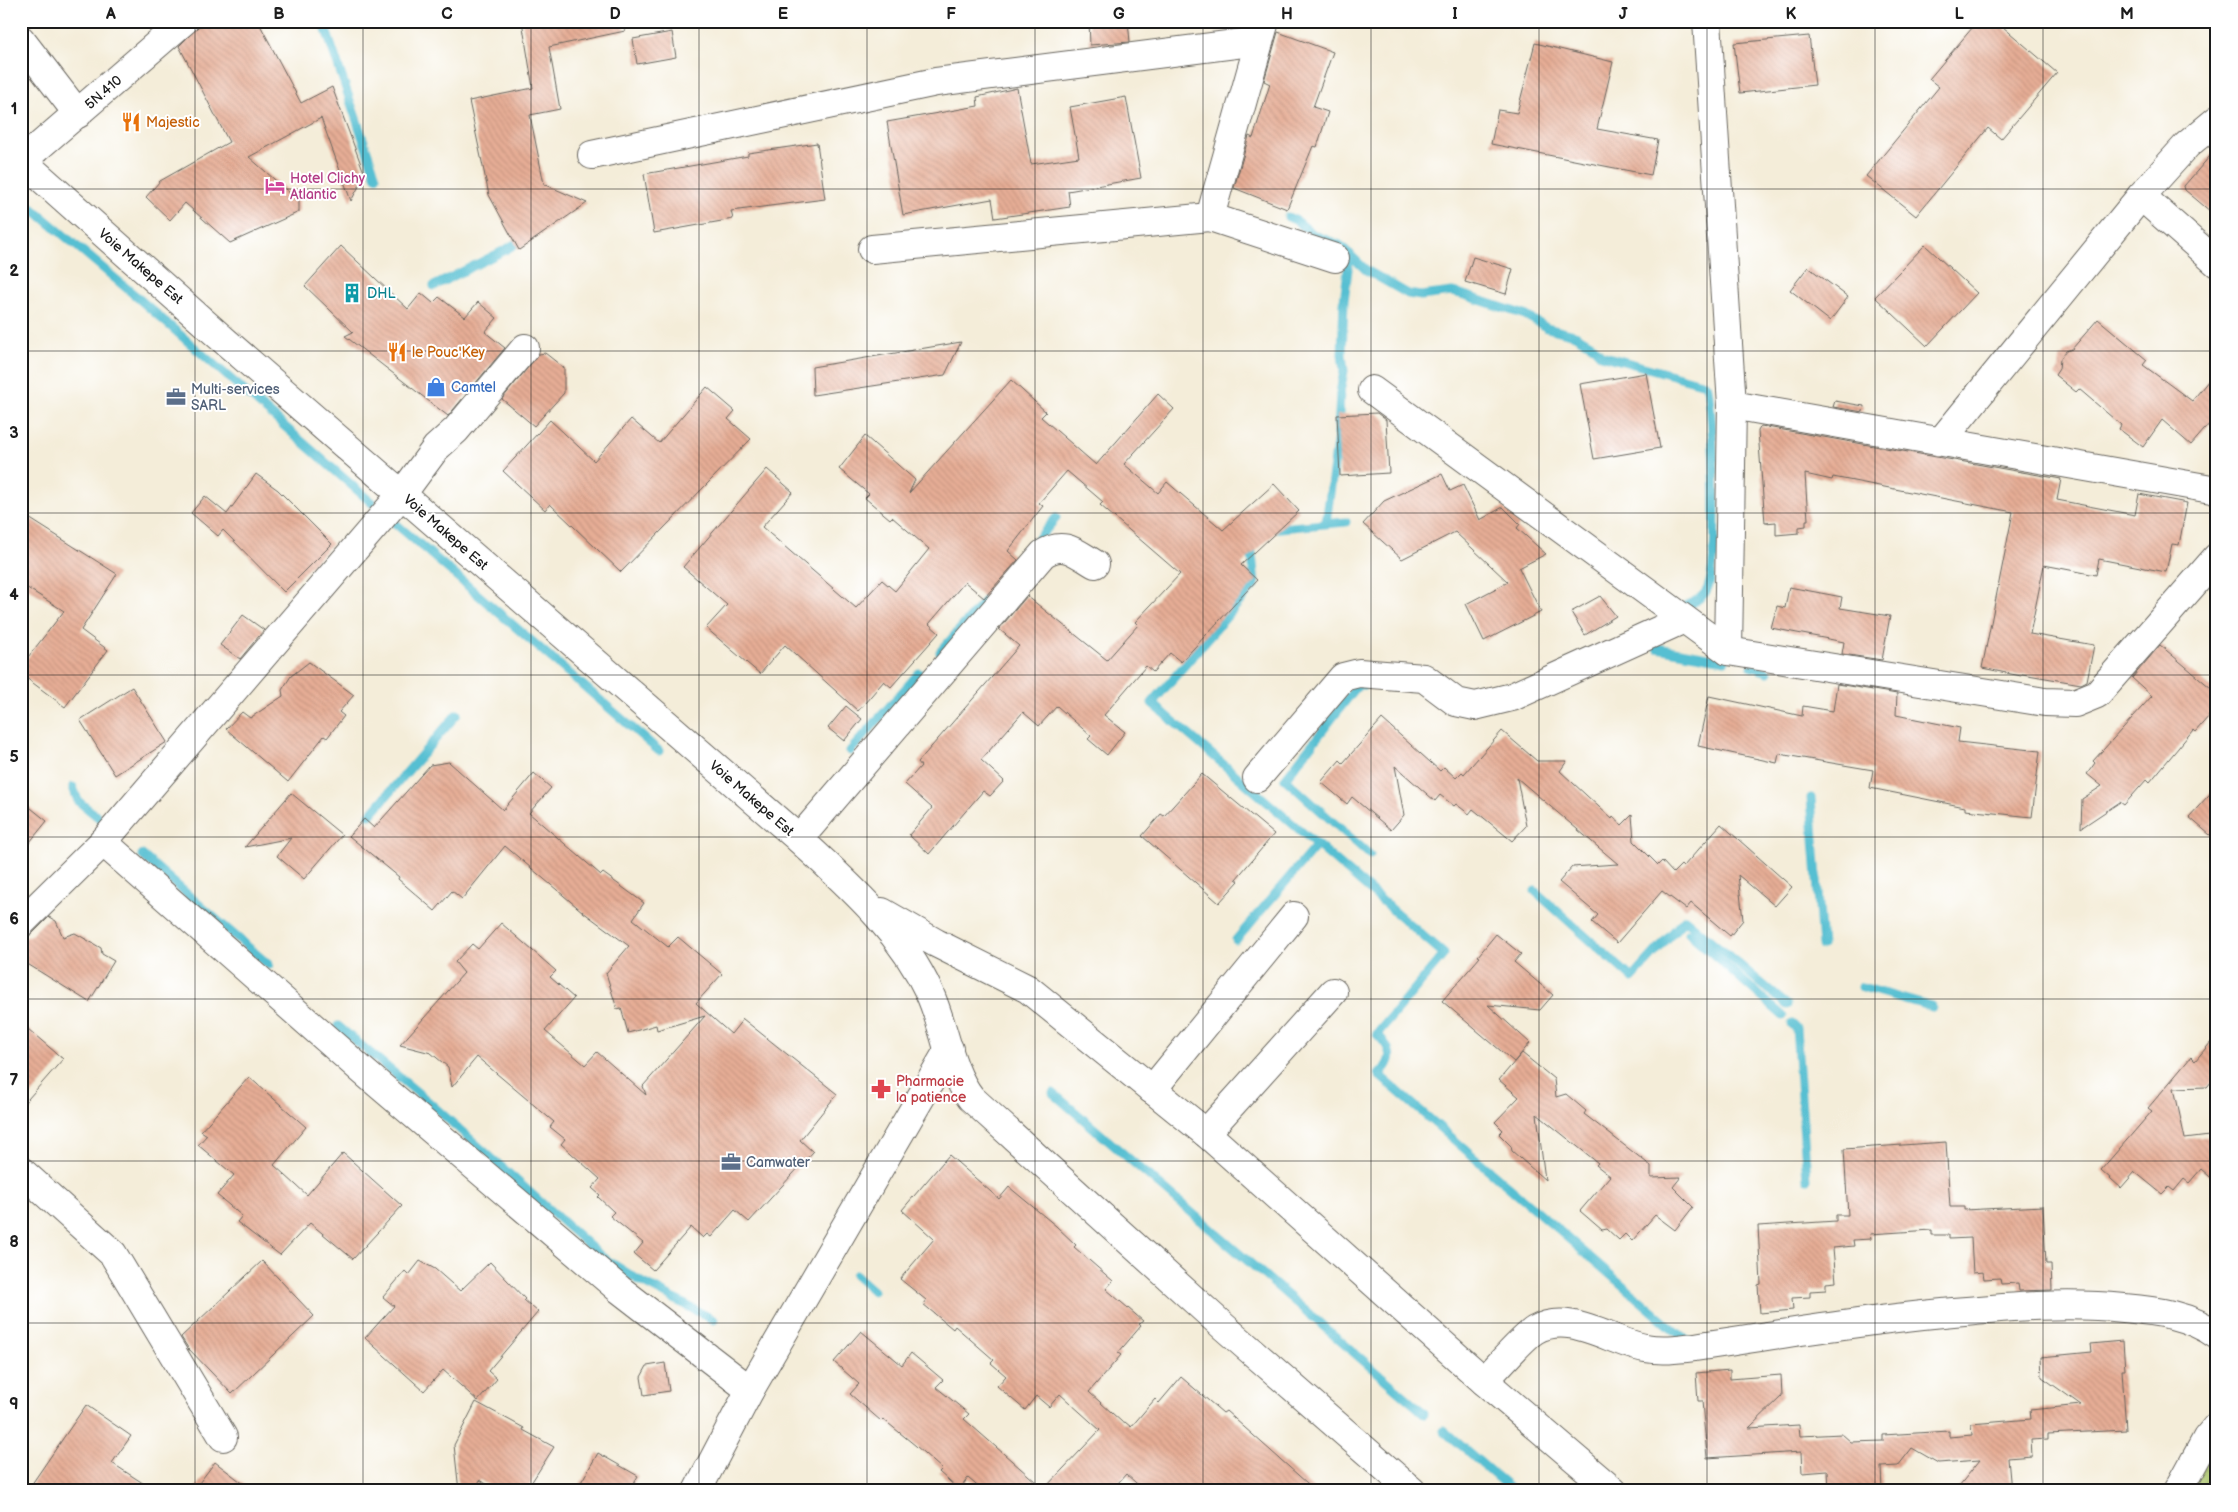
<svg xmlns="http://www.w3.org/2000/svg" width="2238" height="1512" font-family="'Balsamiq Sans',sans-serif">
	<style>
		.garden { fill: url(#garden-furrows); stroke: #626f42 }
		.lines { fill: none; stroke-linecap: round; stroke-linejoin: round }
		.stream { stroke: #56bfd2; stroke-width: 9 }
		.building { fill: url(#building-back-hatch) }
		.minor-casing { stroke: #68655e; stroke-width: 30 }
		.major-casing { stroke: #68655e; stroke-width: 30 }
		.minor { stroke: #fff; stroke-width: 28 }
		.major { stroke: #fff; stroke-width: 28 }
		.grid { fill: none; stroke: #1c1c1c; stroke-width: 1; stroke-opacity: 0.55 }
		.labels { text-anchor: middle; stroke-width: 4; stroke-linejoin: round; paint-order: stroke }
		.street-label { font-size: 14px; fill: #1c1c1c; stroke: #fff }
		.food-label { font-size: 14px; fill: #c56008; stroke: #fff; text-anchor: start }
		.hotel-label { font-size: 14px; fill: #b23c85; stroke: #fff; text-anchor: start }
		.culture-label { font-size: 14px; fill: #0d838f; stroke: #fff; text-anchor: start }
		.shop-label { font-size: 14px; fill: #366cbe; stroke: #fff; text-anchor: start }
		.service-label { font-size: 14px; fill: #4e5e75; stroke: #fff; text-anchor: start }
		.health-label { font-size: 14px; fill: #be3a42; stroke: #fff; text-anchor: start }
		.neatline { fill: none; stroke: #1c1c1c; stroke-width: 2 }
		.grid-label { font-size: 16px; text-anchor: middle; font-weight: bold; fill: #1c1c1c }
	</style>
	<defs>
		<pattern id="garden-furrows" width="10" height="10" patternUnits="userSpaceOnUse" patternTransform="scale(1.25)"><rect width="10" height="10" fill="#a9c268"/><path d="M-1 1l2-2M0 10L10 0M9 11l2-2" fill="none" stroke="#91a65a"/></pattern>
		<pattern id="building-back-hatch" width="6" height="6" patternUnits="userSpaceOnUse" patternTransform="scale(1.25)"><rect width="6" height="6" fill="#e6ad95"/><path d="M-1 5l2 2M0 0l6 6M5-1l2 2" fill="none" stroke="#c59480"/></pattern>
	</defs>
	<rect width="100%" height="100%" fill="#fff"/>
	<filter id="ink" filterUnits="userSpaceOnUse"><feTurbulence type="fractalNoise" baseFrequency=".02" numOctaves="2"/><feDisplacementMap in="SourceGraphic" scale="10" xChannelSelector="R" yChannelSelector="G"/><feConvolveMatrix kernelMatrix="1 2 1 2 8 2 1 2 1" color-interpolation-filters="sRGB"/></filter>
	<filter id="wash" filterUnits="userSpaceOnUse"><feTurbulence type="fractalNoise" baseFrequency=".0096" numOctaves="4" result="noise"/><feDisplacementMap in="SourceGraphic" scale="20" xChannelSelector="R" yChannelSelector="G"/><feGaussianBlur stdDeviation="1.12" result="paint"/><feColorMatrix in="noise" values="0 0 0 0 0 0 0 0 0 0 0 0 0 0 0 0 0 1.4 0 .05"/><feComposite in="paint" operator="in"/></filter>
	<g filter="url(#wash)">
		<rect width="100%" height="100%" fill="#f4edd9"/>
		<path class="garden" d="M2217 1432V1491H2195V1488Z"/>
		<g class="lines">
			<g class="stream">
				<path d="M323 21 376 177"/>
				<path d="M21 199 137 297 372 503"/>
				<path d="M1288 217 1297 221 1314 235 1340 245 1366 270 1408 294 1421 296 1452 292 1461 294 1525 315 1547 328 1575 335 1592 345 1601 355 1705 384 1708 388C1713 420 1722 572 1705 593 1699 601 1688 605 1680 609"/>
				<path d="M434 286 507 249 524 238"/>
				<path d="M21 433 25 429"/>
				<path d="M388 517 659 751"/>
				<path d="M1326 523 1338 435 1340 393 1344 371 1342 354 1344 301 1350 254"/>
				<path d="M1269 529 1346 522"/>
				<path d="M1251 544 1255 584 1152 703 1444 954 1377 1034C1392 1049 1395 1059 1379 1075L1686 1340"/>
				<path d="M1027 552 1056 518"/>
				<path d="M1654 644 1657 648 1725 660"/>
				<path d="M940 652 1011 571"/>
				<path d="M1752 667 1768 672"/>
				<path d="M1364 685H1358L1285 779 1370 855"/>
				<path d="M850 751 919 673"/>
				<path d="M73 787 78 801 103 821"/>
				<path d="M1811 798 1822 946"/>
				<path d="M370 815 457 714"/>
				<path d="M142 855 269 965"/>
				<path d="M1535 891 1632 978 1685 919 1787 1005"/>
				<path d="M1689 933 1783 1016"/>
				<path d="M1236 940 1317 845"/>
				<path d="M1862 987 1932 1007"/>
				<path d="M1792 1024 1796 1028 1807 1179"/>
				<path d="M338 1026 430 1103 602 1257 640 1281 714 1320"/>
				<path d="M1053 1093 1424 1413"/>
				<path d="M855 1275 873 1291"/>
				<path d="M1444 1431 1513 1491"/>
			</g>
		</g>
		<g id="blocks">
			<g class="building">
				<path d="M209 21H258L301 103 332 87 365 175 351 201 321 118 249 157 299 201V212L230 243 185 203 170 220 146 197 160 181 229 142 179 46 198 27Z"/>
				<path d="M522 21H624L625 31 549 47 560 109 530 115 544 184 587 203 519 250 489 195 469 101 533 88Z"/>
				<path d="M1089 21H1128L1130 42 1090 45Z"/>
				<path d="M1978 21H1996L2057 73 2001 139 1988 128 1916 216 1866 176 1939 87 1929 79Z"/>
				<path d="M672 32 676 57 637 64 633 39Z"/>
				<path d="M1278 32 1333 52 1313 107 1328 112 1317 147 1313 146 1287 209 1234 188 1249 136 1253 138 1270 84 1264 81Z"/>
				<path d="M1809 36 1815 85 1740 93 1734 43Z"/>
				<path d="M1535 43 1613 62 1597 129 1658 140 1651 175 1491 144 1498 110 1517 113Z"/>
				<path d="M1017 88 1031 164 1079 157 1070 107 1126 97 1141 178 1068 191 1070 207 995 218 992 199 903 215 887 122 978 106 977 97Z"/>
				<path d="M817 143 825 199 731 211 733 219 654 233 644 174 748 156V153Z"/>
				<path d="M2217 148V217L2185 190 2184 186Z"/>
				<path d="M1925 245 1977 293 1927 346 1875 297Z"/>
				<path d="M341 246 408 309 421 293 433 303 439 297 465 317 478 302 497 318 485 332 505 348 448 416 345 336 353 332 305 286Z"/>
				<path d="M1473 257 1513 269 1506 294 1465 282Z"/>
				<path d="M1808 267 1848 297 1830 321 1790 290Z"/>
				<path d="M2098 319 2147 360 2143 365 2192 401 2217 370V415L2191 445 2162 420 2143 447 2119 429 2121 425 2079 389 2076 392 2055 375 2059 369 2060 359 2066 351 2072 349Z"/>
				<path d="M961 342 945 375 813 395 812 367Z"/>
				<path d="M545 353 564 368V393L534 426 502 399 539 354Z"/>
				<path d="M1646 373 1660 448 1594 459 1580 384Z"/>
				<path d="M1011 380 1046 412 1041 417 1096 465 1158 394 1174 409 1124 464 1158 493 1167 482 1223 530 1274 484 1299 511 1241 565 1257 580 1181 662 1170 653 1153 672 1146 666 1104 715 1125 732 1107 755 1088 739 1091 736 1057 706 1039 726 1023 712 981 760 1004 781 990 796 983 791 929 854 909 835 932 808 905 784 921 766 918 762 1019 646 999 629 1027 596 1107 660 1138 625 1135 622 1180 574 1100 505 1103 502 1067 471 1039 503 1043 506 1008 551 1018 560 984 598 965 582 929 624 939 633 891 687 884 681 858 711 785 645 760 674 706 628 727 605 683 567 767 469 793 492 762 527 856 608 882 580 895 591 929 549 892 517 890 519 865 498 869 494 839 469 865 436 915 480 909 493Z"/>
				<path d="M707 387 735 411 728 419 751 439 621 572 550 504 545 510 503 471 550 420 594 461 631 419 659 443Z"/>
				<path d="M1835 401 1864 406 1863 412 1833 407Z"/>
				<path d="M1377 413 1386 420 1389 473 1340 476 1337 415Z"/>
				<path d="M1761 426 2061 479 2057 500 2135 515 2139 494 2187 503 2179 545 2172 544 2166 572 2099 559 2096 575 2044 565 2030 634 2094 645 2087 681 2081 684 2022 674 2021 676 1982 668 2013 512 1833 477 1832 480 1805 474 1808 520H1806V526L1799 527V533L1776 535V522L1765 523 1758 431Z"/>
				<path d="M256 474 278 490 332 544 284 592 223 530 218 536 191 513 205 496 227 514Z"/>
				<path d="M1442 474 1450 491 1463 485 1480 520 1503 507 1520 524 1517 528 1546 554 1519 568 1541 612 1484 641 1466 604 1508 582 1455 532 1402 559 1363 524 1384 501Z"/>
				<path d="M21 513 117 574 81 630 108 650 65 707 21 674V666L64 611 21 584Z"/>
				<path d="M1789 587 1842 597 1840 608 1890 616 1882 660 1842 654 1844 642 1771 628 1777 606 1785 608Z"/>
				<path d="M1600 596 1616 616 1585 635 1571 612Z"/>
				<path d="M243 615 264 630 240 659 220 645Z"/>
				<path d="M2160 645 2217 693V707L2195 732 2193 730 2150 782 2147 779 2124 805 2120 802 2081 828 2082 799 2102 786 2087 774 2095 763 2093 761 2152 696 2132 678Z"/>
				<path d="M309 662 354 695 339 712 344 716 327 738 324 736 288 782 226 729 242 712 250 718 283 696 282 690 291 676Z"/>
				<path d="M1837 684 1897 694 1896 715 1960 728 1958 742 2040 751 2032 817 1965 810V807L1870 788 1873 770 1779 754 1777 763 1698 746 1709 696 1802 716 1803 706 1833 711Z"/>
				<path d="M132 687 167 742 115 775 80 720Z"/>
				<path d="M846 706 862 719 844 741 828 728Z"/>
				<path d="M1382 719 1440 771 1444 767 1456 778 1462 772 1464 774 1502 731 1537 761H1567L1560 771 1612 819 1613 817 1622 825 1632 815 1634 841 1658 865 1662 861 1673 873 1681 865 1683 867 1721 824 1792 887 1775 906 1738 875 1743 920 1730 936 1691 903 1686 909 1662 891 1617 943 1592 922 1598 915 1559 882 1572 867 1618 864 1517 778 1526 826 1512 841 1473 809 1469 814 1456 804 1454 806 1440 795 1435 801 1395 766 1404 815 1391 830 1352 797 1347 804 1321 782 1340 760 1343 763Z"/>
				<path d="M449 762 503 810 534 773 551 788 529 813 601 875 603 873 644 903 633 919 668 947 678 937 722 974 696 1003 731 1034 743 1019 837 1094 800 1140 813 1152 749 1222 735 1210 711 1237 707 1234 703 1238 691 1227 653 1270 634 1254 643 1243 610 1216 614 1212 598 1197 600 1195 592 1188 600 1179 561 1144 565 1139 550 1127 554 1122 477 1057 452 1087 448 1067 431 1053 400 1045 464 973 455 962 472 944 478 949 501 923 556 971 550 977 574 998 545 1031 585 1065 597 1052 646 1095 643 1086 705 1016 657 1030 656 1025 628 1033 621 1008 617 1009 606 973 629 946 583 912 505 846 462 899 452 891 435 911 398 879 399 877 349 836 364 819 374 828 430 765Z"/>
				<path d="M1202 774 1274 834 1236 879 1239 881 1219 903 1142 836 1161 814 1164 816Z"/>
				<path d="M2217 786V841L2189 817Z"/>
				<path d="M291 793 342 835 304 879 277 856 291 838 245 847Z"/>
				<path d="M21 800 47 821 21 853Z"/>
				<path d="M49 917 56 921 63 937 75 933 101 948 102 954 114 961 89 1002 21 960V940L32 934Z"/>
				<path d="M1496 934 1521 954 1514 962 1553 995 1540 1010 1488 1005 1530 1043 1514 1062 1442 1001 1480 957 1478 956Z"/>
				<path d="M21 1023 63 1059 21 1107Z"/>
				<path d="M2217 1035V1075L2207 1087 2174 1088 2185 1139 2217 1135V1183L2201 1169 2189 1183 2184 1179 2174 1191 2169 1187 2162 1194 2135 1172 2121 1188 2101 1170 2152 1111 2148 1108 2191 1057 2195 1061Z"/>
				<path d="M1522 1053 1554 1079 1556 1097 1566 1094 1586 1111 1584 1114 1651 1166V1178L1681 1177 1673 1187 1693 1207 1675 1230 1655 1215 1632 1241 1625 1234 1619 1240 1607 1229 1602 1230 1580 1211 1610 1176 1596 1165 1598 1163 1537 1114 1545 1180 1512 1151 1511 1146 1499 1134 1503 1130 1495 1122 1519 1097 1499 1080Z"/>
				<path d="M249 1077 306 1127 274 1165 307 1195 343 1153 402 1206 353 1259 310 1223 280 1255 237 1222 242 1216 217 1195 234 1175 198 1145 207 1135 201 1131Z"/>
				<path d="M1946 1142 1950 1207H1964V1210L2043 1206 2046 1264H2051L2052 1290 2019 1291 2018 1283 2001 1284 2000 1278 1984 1279 1983 1272 1973 1273 1971 1238 1949 1239V1235H1932V1230L1870 1234 1871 1239 1853 1240 1854 1246 1833 1248 1836 1282 1826 1283V1290L1810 1291V1297L1792 1298 1793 1310 1760 1313 1758 1285 1761 1284 1758 1226 1836 1221V1215H1848L1844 1149Z"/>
				<path d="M949 1155 999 1199 1009 1187 1056 1226 1076 1245 1074 1247 1113 1281 1106 1289 1143 1321 1139 1324 1141 1326 1118 1353 1121 1355 1089 1392 1123 1423 1125 1422 1131 1427 1155 1399 1159 1403 1181 1377 1223 1413 1226 1411 1316 1491H1145L1126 1474 1111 1491H983L968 1478 959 1490 939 1472 942 1469 916 1446 883 1419 881 1421 850 1394 859 1384 834 1362 861 1331 902 1365 911 1353 943 1380 936 1387 969 1414 964 1419 1044 1489 1100 1430 1060 1394 1049 1407 1036 1396 1025 1410 997 1386 1006 1376 991 1363 994 1360 955 1326 953 1329 923 1304 926 1300 900 1279 934 1239 902 1210Z"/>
				<path d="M262 1261 314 1316 232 1394 188 1348 181 1337Z"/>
				<path d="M420 1261 435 1269 460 1291 490 1262 525 1299 524 1300 538 1312 488 1371 497 1379 478 1401 443 1370 424 1391 365 1338 394 1306 383 1297 405 1271 409 1275Z"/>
				<path d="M2123 1341 2125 1370H2122L2126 1430 2048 1434V1439L2031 1440 2032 1456 2008 1458 2011 1491H1955L1980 1460 1938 1463 1912 1448 1898 1466 1881 1467 1882 1491H1829L1828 1471 1802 1473 1801 1452 1707 1458 1702 1401H1698L1696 1373 1730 1370V1379L1781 1375 1782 1396 1749 1428 1799 1425 1800 1436 1842 1434 1851 1442 1883 1441V1435L1949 1431V1437L1972 1435 1971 1424 2031 1419 2030 1410 2081 1405 2042 1377 2041 1357 2092 1352 2091 1344Z"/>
				<path d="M665 1363 669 1391 644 1395 641 1377 647 1366Z"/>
				<path d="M476 1402 524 1428 523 1430 554 1447 526 1491 506 1488 505 1491H498L480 1480 474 1491H459L454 1445Z"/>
				<path d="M86 1405 131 1436 112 1463 155 1491H27Z"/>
				<path d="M598 1453 638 1476 629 1491H576Z"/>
				<path d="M215 1462 253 1491H193Z"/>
			</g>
		</g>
	</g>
	<g filter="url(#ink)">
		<use href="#blocks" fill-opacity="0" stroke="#68655e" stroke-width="1"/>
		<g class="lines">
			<defs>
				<g id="minor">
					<path d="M1707 21 1732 405 1728 651"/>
					<path d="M21 40 78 114"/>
					<path d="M592 155 936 82 1259 41"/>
					<path d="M22 161 184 21"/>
					<path d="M2141 196 2217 263"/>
					<path d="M1210 217 1335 258"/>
					<path d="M872 249 1210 217 1265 21"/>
					<path d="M525 348 456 430 436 448 402 494 103 842 364 1072 619 1289 750 1390"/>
					<path d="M1372 390 1728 651 2045 702 2075 703 2097 694 2217 557"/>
					<path d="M1732 405 2217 490"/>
					<path d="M1942 440 2141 196 2187 145 2217 120"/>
					<path d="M1257 778 1343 677 1359 673 1424 678 1456 702 1475 706 1512 697 1684 619"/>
					<path d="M799 839 1043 554C1064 540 1076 553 1095 564"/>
					<path d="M21 923 103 842"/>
					<path d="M1152 1090 1294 916"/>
					<path d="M1206 1133 1333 992"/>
					<path d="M21 1171 113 1254 223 1437"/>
					<path d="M1484 1381C1496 1369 1522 1338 1535 1330 1570 1310 1610 1342 1645 1348 1662 1351 1678 1349 1695 1347 1781 1334 1867 1320 1953 1312 2010 1307 2067 1302 2124 1308 2157 1311 2189 1315 2217 1335"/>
					<path d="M697 1491 750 1390 949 1049"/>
				</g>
				<g id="major">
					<path d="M21 160 218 335 799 839C848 885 900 929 929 992 945 1026 948 1068 971 1098L1224 1327 1412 1491"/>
					<path d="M882 912 936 943 1028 989 1206 1133 1484 1381 1613 1491"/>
					<path d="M2178 1491 2207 1438 2217 1426"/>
				</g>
			</defs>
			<use href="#minor" class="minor-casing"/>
			<use href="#major" class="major-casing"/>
			<use href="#minor" class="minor"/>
			<use href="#major" class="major"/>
		</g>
	</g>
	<path class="grid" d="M195 21V1491M363 21V1491M531 21V1491M699 21V1491M867 21V1491M1035 21V1491M1203 21V1491M1371 21V1491M1539 21V1491M1707 21V1491M1875 21V1491M2043 21V1491M21 189H2217M21 351H2217M21 513H2217M21 675H2217M21 837H2217M21 999H2217M21 1161H2217M21 1323H2217"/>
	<defs>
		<symbol id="restaurant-bare" viewBox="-9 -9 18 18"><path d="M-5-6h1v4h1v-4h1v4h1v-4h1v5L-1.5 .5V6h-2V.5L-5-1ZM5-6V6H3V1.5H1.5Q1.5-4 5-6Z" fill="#e8710a" stroke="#fff" stroke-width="2.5" paint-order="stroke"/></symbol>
		<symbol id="hotel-bare" viewBox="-9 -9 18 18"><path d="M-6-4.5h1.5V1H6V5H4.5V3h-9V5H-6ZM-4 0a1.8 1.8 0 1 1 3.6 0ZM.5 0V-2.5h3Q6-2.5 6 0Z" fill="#d1479c" stroke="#fff" stroke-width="2.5" paint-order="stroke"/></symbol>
		<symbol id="building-bare" viewBox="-9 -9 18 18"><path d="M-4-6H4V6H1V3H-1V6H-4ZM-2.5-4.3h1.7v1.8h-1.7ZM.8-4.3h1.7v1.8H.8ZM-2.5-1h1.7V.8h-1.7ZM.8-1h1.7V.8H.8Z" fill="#0f9aa8" stroke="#fff" stroke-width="2.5" paint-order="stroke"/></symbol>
		<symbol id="shop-bare" viewBox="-9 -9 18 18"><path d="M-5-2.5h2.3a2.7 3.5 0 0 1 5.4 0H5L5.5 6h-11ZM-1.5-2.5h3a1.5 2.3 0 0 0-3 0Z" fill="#3f7fe0" stroke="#fff" stroke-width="2.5" paint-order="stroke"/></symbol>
		<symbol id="office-bare" viewBox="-9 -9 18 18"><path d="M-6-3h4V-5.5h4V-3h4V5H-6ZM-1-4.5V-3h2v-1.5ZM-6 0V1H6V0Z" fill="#5c6f8a" stroke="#fff" stroke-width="2.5" paint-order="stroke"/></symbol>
		<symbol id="pharmacy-bare" viewBox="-9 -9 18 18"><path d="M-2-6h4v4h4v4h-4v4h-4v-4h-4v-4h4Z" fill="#e0444e" stroke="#fff" stroke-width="2.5" paint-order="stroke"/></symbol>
	</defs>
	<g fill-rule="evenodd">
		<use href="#restaurant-bare" x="117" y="108" width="28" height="28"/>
		<use href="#hotel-bare" x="261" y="172" width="28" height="28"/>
		<use href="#building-bare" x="338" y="279" width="28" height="28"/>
		<use href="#restaurant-bare" x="383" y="338" width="28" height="28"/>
		<use href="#shop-bare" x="422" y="373" width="28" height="28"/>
		<use href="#office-bare" x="162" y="383" width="28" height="28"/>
		<use href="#pharmacy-bare" x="867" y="1075" width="28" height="28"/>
		<use href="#office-bare" x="717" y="1148" width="28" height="28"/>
	</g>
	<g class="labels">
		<g class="street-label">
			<text transform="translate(103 92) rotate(-41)" y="5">5N.410</text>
			<text transform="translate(141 266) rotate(41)" y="5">Voie Makepe Est</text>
			<text transform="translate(446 532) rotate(41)" y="5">Voie Makepe Est</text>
			<text transform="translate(752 798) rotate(41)" y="5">Voie Makepe Est</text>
		</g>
		<g class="food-label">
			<text x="146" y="127">Majestic</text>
			<text x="412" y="357">le Pouc'Key</text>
		</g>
		<g class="hotel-label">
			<text x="290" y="183">Hotel Clichy<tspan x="290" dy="16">Atlantic</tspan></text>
		</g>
		<g class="culture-label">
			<text x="367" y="298">DHL</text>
		</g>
		<g class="shop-label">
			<text x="451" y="392">Camtel</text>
		</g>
		<g class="service-label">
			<text x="191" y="394">Multi-services<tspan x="191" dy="16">SARL</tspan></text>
			<text x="746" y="1167">Camwater</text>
		</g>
		<g class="health-label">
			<text x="896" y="1086">Pharmacie<tspan x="896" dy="16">la patience</tspan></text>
		</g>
	</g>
	<rect width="2238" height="1512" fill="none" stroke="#fff" stroke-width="55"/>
	<rect x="28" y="28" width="2182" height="1456" class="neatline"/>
	<g class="grid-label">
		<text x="111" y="19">A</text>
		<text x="279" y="19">B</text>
		<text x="447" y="19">C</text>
		<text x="615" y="19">D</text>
		<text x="783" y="19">E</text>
		<text x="951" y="19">F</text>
		<text x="1119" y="19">G</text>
		<text x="1287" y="19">H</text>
		<text x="1455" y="19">I</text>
		<text x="1623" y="19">J</text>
		<text x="1791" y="19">K</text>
		<text x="1959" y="19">L</text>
		<text x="2127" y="19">M</text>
		<text x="14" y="114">1</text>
		<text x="14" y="276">2</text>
		<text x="14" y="438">3</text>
		<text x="14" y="600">4</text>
		<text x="14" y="762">5</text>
		<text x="14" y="924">6</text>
		<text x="14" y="1085">7</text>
		<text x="14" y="1247">8</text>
		<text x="14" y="1409">9</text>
	</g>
</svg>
